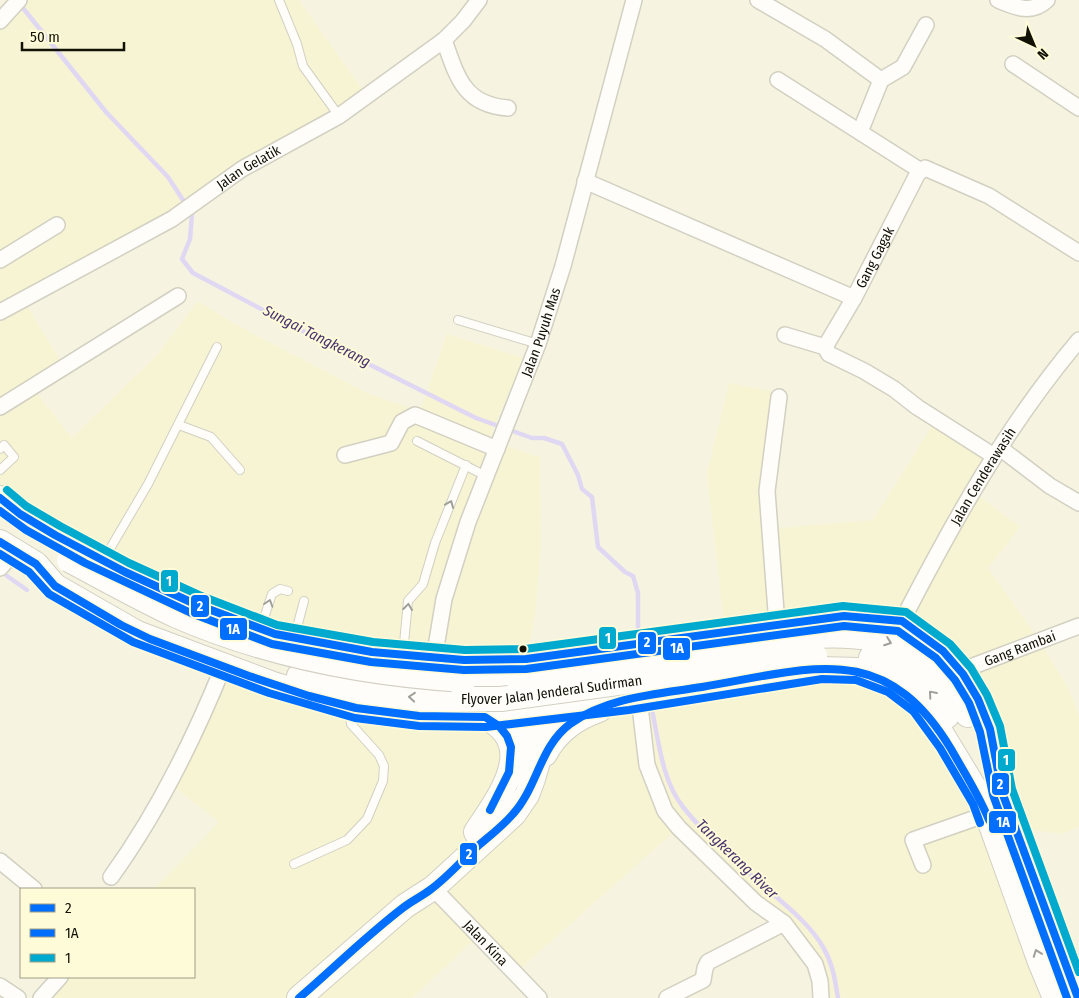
<svg xmlns="http://www.w3.org/2000/svg" width="1079" height="998" font-family="'Fira Sans Condensed',sans-serif">
	<style>
		.built { fill: #f7f4d4 }
		.lines { fill: none; stroke-linecap: round; stroke-linejoin: round }
		.stream { stroke: #e0d7f3; stroke-width: 4.5 }
		.lane-casing { stroke: #d2d0c1; stroke-width: 10 }
		.street-casing { stroke: #d2d0c1; stroke-width: 18 }
		.primary-casing { stroke: #d2d0c1; stroke-width: 26 }
		.lane { stroke: #fefdfa; stroke-width: 8 }
		.street { stroke: #fefdfa; stroke-width: 15 }
		.primary { stroke: #fefdfa; stroke-width: 24 }
		.primary-bridge-casing { stroke: #d2d0c1; stroke-width: 26; stroke-linecap: butt }
		.primary-bridge { stroke: #fefdfa; stroke-width: 24 }
		.bus-1-casing { stroke: #fefbd9; stroke-width: 11 }
		.bus-2-casing { stroke: #fefbd9; stroke-width: 11 }
		.bus-3-casing { stroke: #fefbd9; stroke-width: 11 }
		.bus-1 { stroke: #006eff; stroke-width: 8 }
		.bus-2 { stroke: #006eff; stroke-width: 8 }
		.bus-3 { stroke: #00a9ce; stroke-width: 8 }
		.oneway { stroke: #a09f98 }
		.bus-dot { fill: #121106; stroke: #fefbd9; stroke-width: 2 }
		.labels { text-anchor: middle; stroke-width: 4; stroke-linejoin: round; paint-order: stroke }
		.street-label { font-size: 14px; fill: #121106; stroke: #fefbd9 }
		.water-label { font-size: 15px; font-style: italic; fill: #48346f; stroke: #fefbd9 }
		.line-badge { stroke: #fefbd9; stroke-width: 2 }
		.badge-label { font-size: 14px; text-anchor: middle; font-weight: bold; fill: #fff }
	</style>
	<rect width="100%" height="100%" fill="#f6f4e1"/>
	<g class="built">
		<path d="M14 0H299L369 99 26 304 64 367 32 387 72 438 158 354 198 301 235 324 367 393 420 411 447 334 524 358 488 440 540 457 541 546 535 615 528 651 404 648 282 627 168 585 0 492V16Z"/>
		<path d="M729 383 787 394 772 488 777 528 873 520 938 416 995 454 979 496 1020 527 988 568 1035 634 1069 689 1079 715V826L1063 834 1022 829 1009 790 932 632 724 624 707 473Z"/>
		<path d="M857 675 916 708 970 791 1040 998H829L828 980 822 961 789 917 761 896 685 822 510 978 472 942 412 998H45L66 977H194V889H154L219 822 176 788 226 678Z"/>
	</g>
	<g class="lines">
		<g class="stream">
			<path d="M19 3 106 112 168 177 192 214 190 239 182 259 193 273 299 329 476 418 532 438H544L562 444 578 475 582 489 592 497 598 547 625 572 633 576 638 593V628"/>
			<path d="M7 576 27 590"/>
			<path d="M652 710C659 743 662 780 683 807 706 836 737 863 765 887 786 906 809 923 823 947 833 964 835 980 838 998"/>
		</g>
		<defs>
			<g id="lane">
				<path d="M279 0 297 44 303 66 339 116"/>
				<path d="M458 320 538 344"/>
				<path d="M179 425 211 437 240 470"/>
				<path d="M417 441 486 476"/>
				<path d="M0 449 4 445 14 457 0 470"/>
				<path d="M104 559 148 484 217 347"/>
				<path d="M261 627 272 594 280 589 288 591"/>
				<path d="M295 635 304 601"/>
				<path d="M403 654 408 601 423 584 435 543 466 465"/>
				<path d="M294 864 347 840 367 819 383 781 384 766 379 755 351 724 349 710"/>
			</g>
			<g id="street">
				<path d="M758 0 825 39 881 80 903 67 926 25"/>
				<path d="M998 0C1015 7 1031 15 1047 0"/>
				<path d="M0 21 19 0"/>
				<path d="M444 40C457 77 464 105 508 108"/>
				<path d="M1013 64 1079 108"/>
				<path d="M778 80 921 171"/>
				<path d="M860 132 881 80"/>
				<path id="s1" d="M585 181 854 298 918 173 925 168 989 196 1079 253"/>
				<path d="M0 260 57 225"/>
				<path id="s2" d="M0 312 172 219 242 169 339 116 444 40 463 21 479 0"/>
				<path d="M785 335 825 347 854 298"/>
				<path d="M825 347 829 354 864 371 894 389 917 407 994 456"/>
				<path d="M0 407 178 296"/>
				<path d="M1000 448 1050 486 1079 503"/>
				<path d="M345 455 391 443 402 422 415 415 497 449"/>
				<path d="M0 568 15 551"/>
				<path id="s3" d="M902 621C953 522 1007 425 1079 340"/>
				<path d="M777 625 767 491 779 397"/>
				<path id="s4" d="M434 659 444 599 468 522 538 344 563 266 634 0"/>
				<path id="s5" d="M960 671 1079 626"/>
				<path d="M639 698 647 765 665 811 679 828 756 903 784 923 815 964 820 981 821 998"/>
				<path d="M0 861 34 889"/>
				<path d="M923 865 913 840 987 814"/>
				<path d="M111 877C158 812 193 741 223 667"/>
				<path id="s6" d="M433 888 539 998"/>
				<path d="M0 986 18 998"/>
				<path d="M41 998 60 977"/>
				<path d="M667 998 703 980 705 968 708 962 784 923"/>
			</g>
			<g id="primary">
				<path d="M0 498C25 522 60 537 90 554 136 579 182 600 231 618 248 624 264 632 281 636 361 654 444 663 526 659L844 616 902 621 943 651 963 674 978 699 990 729 1002 792 1078 998"/>
				<path d="M0 542 36 564 55 586 137 633 273 684 356 708 419 716 485 717 627 700 821 669 858 670 876 675 893 683 920 704 934 721 982 800 1040 962 1055 998"/>
				<path d="M805 637C878 630 933 646 968 715"/>
				<path d="M871 658C906 666 928 685 947 716"/>
				<path d="M299 676 383 694 461 699"/>
				<path d="M464 680 516 677"/>
				<path d="M545 754C557 731 576 718 599 710"/>
				<path d="M521 774 528 727V698"/>
				<path d="M476 832C499 797 540 745 485 717"/>
				<path d="M299 998 405 906 433 888 514 814 527 795 533 779 553 709 552 695"/>
			</g>
		</defs>
		<use href="#lane" class="lane-casing"/>
		<use href="#street" class="street-casing"/>
		<use href="#primary" class="primary-casing"/>
		<use href="#lane" class="lane"/>
		<use href="#street" class="street"/>
		<use href="#primary" class="primary"/>
		<defs>
			<g id="primary-bridge">
				<path d="M69 560C105 579 140 599 177 616 267 655 366 674 464 680"/>
				<path d="M516 677 805 637"/>
				<path id="s7" d="M461 699H501L815 656"/>
			</g>
		</defs>
		<use href="#primary-bridge" class="primary-bridge-casing"/>
		<use href="#primary-bridge" class="primary-bridge"/>
		<defs>
			<g id="bus-1">
				<path d="M0 498 20 514 55 535 125 572 195 604 275 634 372 652 464 660 526 659 844 616 902 621 943 651 963 674 978 699 990 729 1002 792 1078 998"/>
				<path d="M0 542 36 564 55 586 121 625 150 639 249 676 309 696 356 708 419 716 485 717 499 726 507 736 511 747 509 772 490 810"/>
				<path d="M299 998C334 968 367 935 404 907 412 901 422 896 430 890 445 879 457 866 470 853 484 840 500 829 513 814 537 788 540 746 570 724 607 697 658 694 702 687 810 669 884 638 951 749 964 772 979 795 989 820"/>
			</g>
			<g id="bus-2">
				<path d="M0 511 26 530 85 563 191 613 272 644 371 662 464 670 526 669 844 626 898 631 936 658 955 680 969 703 980 732 993 795 1067 998"/>
				<path d="M0 554 29 572 49 594 133 642 269 693 355 718 419 726 486 727 629 710 822 679 856 680 888 692 913 711 940 748 973 804 980 823"/>
			</g>
			<path id="bus-3" d="M7 490 26 506 60 526 129 563 199 595 277 625 373 642 465 650 525 649 843 606 906 612 950 644 971 668 987 695 1000 726 1012 789 1079 972"/>
		</defs>
		<use href="#bus-1" class="bus-1-casing"/>
		<use href="#bus-2" class="bus-2-casing"/>
		<use href="#bus-3" class="bus-3-casing"/>
		<use href="#bus-1" class="bus-1"/>
		<use href="#bus-2" class="bus-2"/>
		<use href="#bus-3" class="bus-3"/>
	</g>
	<defs><path id="oneway-chevron" d="M-2-3.5L2.5 0L-2 3.5" fill="none" stroke-width="1.6" stroke-linecap="round" stroke-linejoin="round" transform="scale(1.25)"/></defs>
	<g class="oneway">
		<use href="#oneway-chevron" transform="translate(450 504) rotate(-68)"/>
		<use href="#oneway-chevron" transform="translate(269 603) rotate(-72)"/>
		<use href="#oneway-chevron" transform="translate(408 607) rotate(-83)"/>
		<use href="#oneway-chevron" transform="translate(888 642) rotate(20)"/>
		<use href="#oneway-chevron" transform="translate(932 694) rotate(-131)"/>
		<use href="#oneway-chevron" transform="translate(412 697) rotate(-175)"/>
		<use href="#oneway-chevron" transform="translate(1037 953) rotate(-110)"/>
	</g>
	<circle class="bus-dot" cx="523" cy="649" r="4.5"/>
	<g class="labels">
		<g class="street-label">
			<text dy="5" stroke="none"><textPath href="#s2" startOffset="288">Jalan Gelatik</textPath></text>
			<text dy="5" stroke="none"><textPath href="#s1" startOffset="339">Gang Gagak</textPath></text>
			<text dy="5" stroke="none"><textPath href="#s4" startOffset="345">Jalan Puyuh Mas</textPath></text>
			<text dy="5" stroke="none"><textPath href="#s3" startOffset="166">Jalan Cenderawasih</textPath></text>
			<text dy="5" stroke="none"><textPath href="#s5" startOffset="64">Gang Rambai</textPath></text>
			<text dy="5" stroke="none"><textPath href="#s7" startOffset="91">Flyover Jalan Jenderal Sudirman</textPath></text>
			<text dy="5" stroke="none"><textPath href="#s6" startOffset="76">Jalan Kina</textPath></text>
		</g>
		<g class="water-label">
			<text transform="translate(317 336) rotate(27)" y="5">Sungai Tangkerang</text>
			<text transform="translate(737 859) rotate(44)" y="5">Tangkerang River</text>
		</g>
	</g>
	<g class="line-badge">
		<rect x="160" y="569" width="19" height="24" rx="5" fill="#00a9ce"/>
		<rect x="190" y="594" width="20" height="24" rx="5" fill="#006eff"/>
		<rect x="219" y="617" width="29" height="24" rx="5" fill="#006eff"/>
		<rect x="598" y="626" width="19" height="24" rx="5" fill="#00a9ce"/>
		<rect x="637" y="631" width="20" height="24" rx="5" fill="#006eff"/>
		<rect x="662" y="637" width="29" height="24" rx="5" fill="#006eff"/>
		<rect x="997" y="748" width="19" height="24" rx="5" fill="#00a9ce"/>
		<rect x="991" y="772" width="19" height="24" rx="5" fill="#006eff"/>
		<rect x="988" y="810" width="29" height="24" rx="5" fill="#006eff"/>
		<rect x="459" y="842" width="19" height="24" rx="5" fill="#006eff"/>
	</g>
	<g class="badge-label">
		<text x="169" y="586">1</text>
		<text x="200" y="611">2</text>
		<text x="233" y="634">1A</text>
		<text x="608" y="643">1</text>
		<text x="647" y="647">2</text>
		<text x="677" y="653">1A</text>
		<text x="1006" y="765">1</text>
		<text x="1000" y="789">2</text>
		<text x="1003" y="827">1A</text>
		<text x="469" y="859">2</text>
	</g>
	<rect x="20" y="888" width="175" height="90" fill="#fefbd9" stroke="#a09d85"/>
	<rect x="30" y="904" width="25" height="8" fill="#006eff" stroke="#a09d85"/>
	<text x="65" y="913" font-size="15" fill="#121106">2</text>
	<rect x="30" y="929" width="25" height="8" fill="#006eff" stroke="#a09d85"/>
	<text x="65" y="938" font-size="15" fill="#121106">1A</text>
	<rect x="30" y="954" width="25" height="8" fill="#00a9ce" stroke="#a09d85"/>
	<text x="65" y="963" font-size="15" fill="#121106">1</text>
	<g transform="translate(1034 45) rotate(136)" stroke="#fefbd9" stroke-width="4" paint-order="stroke">
	<path d="M0-4L9 19L0 12L-9 19Z" fill="#121106"/>
	<text y="-8" font-size="14" font-weight="bold" text-anchor="middle" fill="#121106">N</text>
	</g>
	<path d="M22 42v8h102v-8" fill="none" stroke="#121106" stroke-width="2.5"/>
	<text x="30" y="42" font-size="15" fill="#121106" stroke="#fefbd9" stroke-width="4" paint-order="stroke">50 m</text>
</svg>
